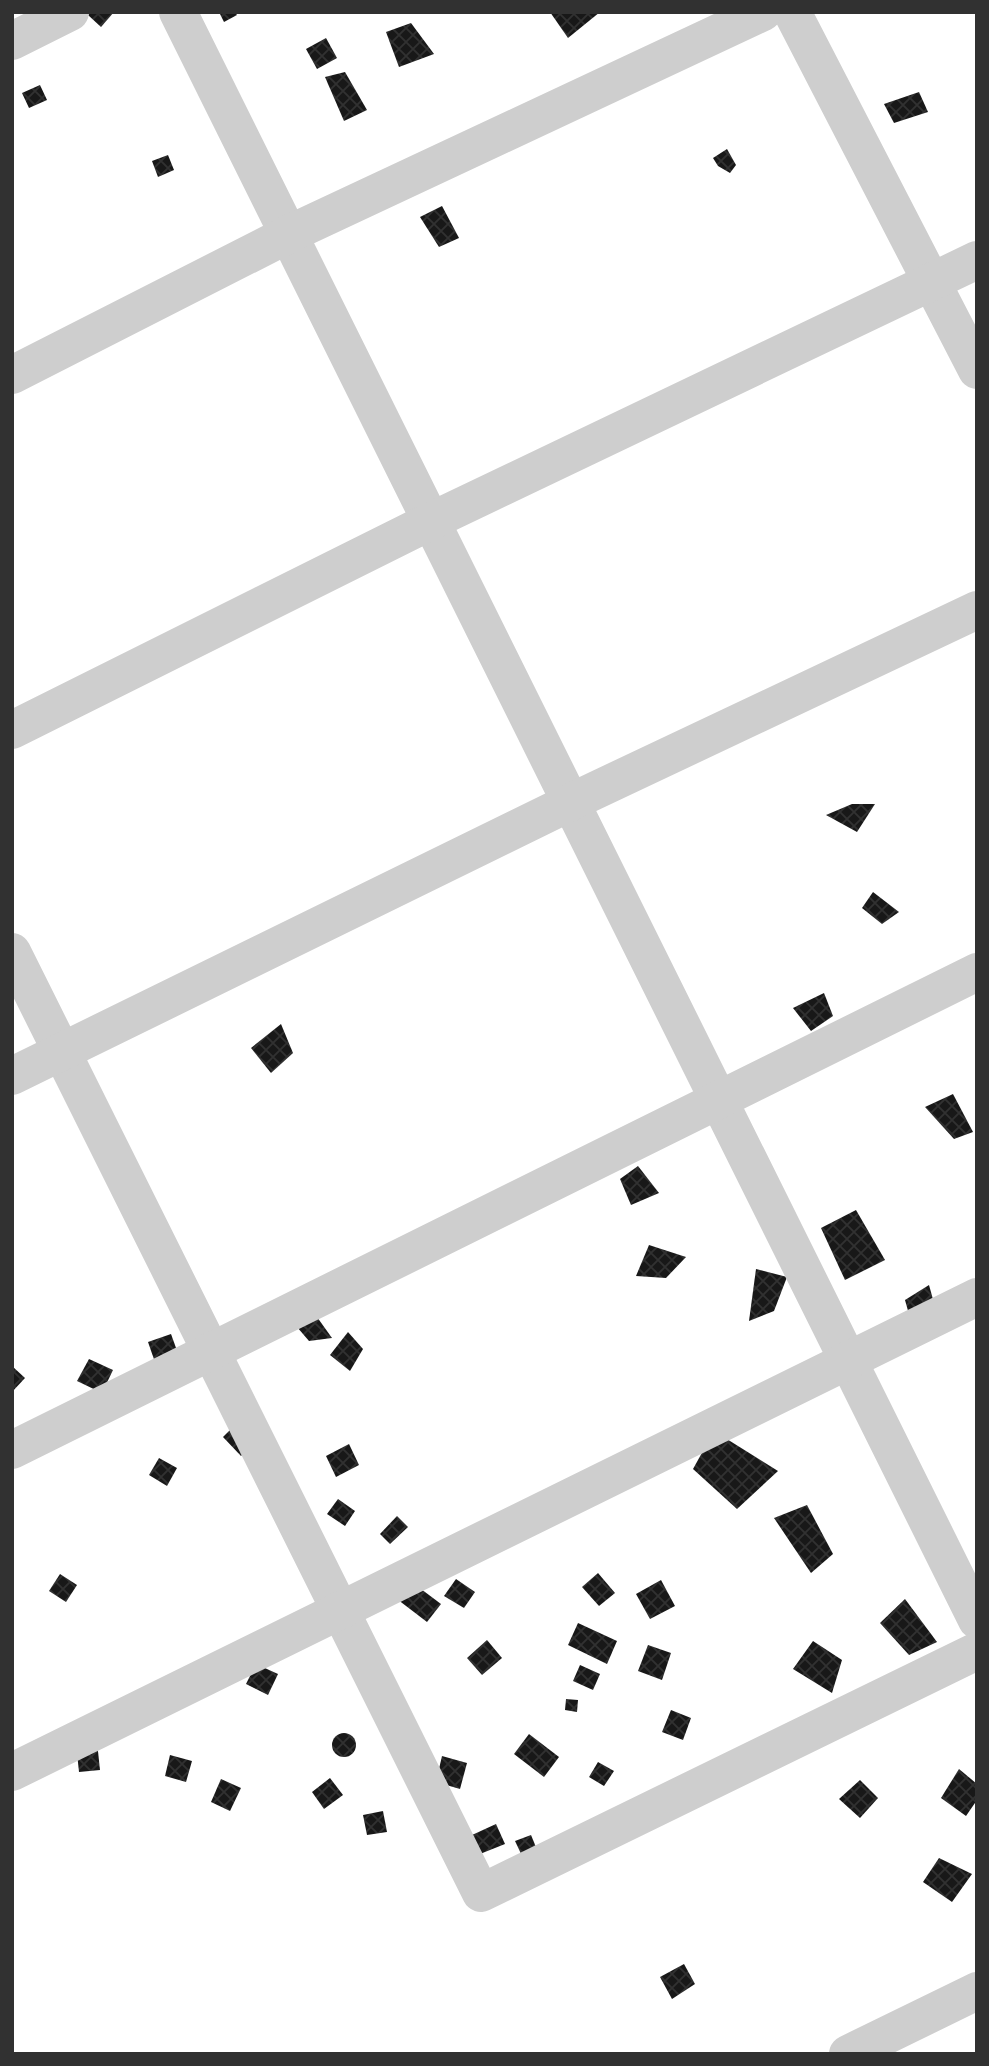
<svg xmlns="http://www.w3.org/2000/svg" width="989" height="2066" font-family="Karla,sans-serif">
	<style>
		.building { fill: url(#building-cross-hatch) }
		.lines { fill: none; stroke-linecap: round; stroke-linejoin: round }
		.minor { stroke: #cecece; stroke-width: 38 }
	</style>
	<defs>
		<pattern id="building-cross-hatch" width="8" height="8" patternUnits="userSpaceOnUse" patternTransform="scale(1.75)"><rect width="8" height="8" fill="#181818"/><path d="M0 0l8 8M0 8l8-8" fill="none" stroke="#313131"/></pattern>
	</defs>
	<rect width="100%" height="100%" fill="#fff"/>
	<g class="building">
		<path d="M91 12H114L101 27 88 15Z"/>
		<path d="M219 12H235L237 15 224 22Z"/>
		<path d="M550 12H600L568 38Z"/>
		<path d="M411 23 434 54 399 67 386 32Z"/>
		<path d="M326 38 337 58 317 69 306 49Z"/>
		<path d="M345 72 367 110 344 121 325 77Z"/>
		<path d="M40 85 47 100 29 108 22 93Z"/>
		<path d="M919 92 928 112 894 123 884 104Z"/>
		<path d="M727 149 736 165 730 173 718 166 713 158Z"/>
		<path d="M168 155 174 170 158 177 152 161Z"/>
		<path d="M442 206 459 238 439 247 420 217Z"/>
		<path d="M852 804H875L857 832 826 815Z"/>
		<path d="M873 892 899 912 882 924 862 908Z"/>
		<path d="M824 993 833 1016 811 1031 793 1008Z"/>
		<path d="M281 1024 293 1053 271 1073 251 1048Z"/>
		<path d="M953 1094 973 1132 954 1139 925 1107Z"/>
		<path d="M638 1166 659 1193 631 1205 620 1179Z"/>
		<path d="M856 1210 885 1260 845 1280 821 1228Z"/>
		<path d="M649 1245 686 1257 666 1278 636 1276Z"/>
		<path d="M756 1269 787 1277 774 1311 749 1321Z"/>
		<path d="M929 1285 936 1310 912 1325 905 1300Z"/>
		<path d="M317 1317 332 1338 309 1341 297 1327Z"/>
		<path d="M348 1332 363 1349 350 1371 330 1355Z"/>
		<path d="M171 1334 180 1359 157 1368 148 1342Z"/>
		<path d="M89 1359 113 1370 102 1393 77 1381Z"/>
		<path d="M12 1366 25 1378 12 1392Z"/>
		<path d="M236 1424 254 1443 241 1456 223 1437Z"/>
		<path d="M714 1431 778 1471 737 1509 693 1469Z"/>
		<path d="M349 1444 359 1465 336 1477 326 1456Z"/>
		<path d="M159 1458 177 1468 167 1486 149 1475Z"/>
		<path d="M338 1499 355 1511 345 1526 327 1514Z"/>
		<path d="M807 1505 833 1554 811 1573 774 1518Z"/>
		<path d="M397 1516 408 1527 390 1544 380 1534Z"/>
		<path d="M598 1573 615 1593 599 1606 582 1587Z"/>
		<path d="M60 1574 77 1585 66 1602 49 1591Z"/>
		<path d="M456 1579 475 1592 464 1608 444 1596Z"/>
		<path d="M661 1580 675 1606 650 1619 636 1594Z"/>
		<path d="M413 1583 441 1604 427 1622 393 1596Z"/>
		<path d="M905 1599 937 1642 909 1655 880 1623Z"/>
		<path d="M578 1623 617 1641 607 1664 568 1645Z"/>
		<path d="M487 1640 502 1658 482 1675 467 1658Z"/>
		<path d="M813 1641 842 1660 832 1693 793 1669Z"/>
		<path d="M648 1645 671 1653 662 1680 638 1671Z"/>
		<path d="M256 1664 278 1674 268 1695 246 1684Z"/>
		<path d="M580 1665 600 1674 593 1690 573 1681Z"/>
		<path d="M566 1699 578 1700 577 1712 565 1710Z"/>
		<path d="M671 1710 691 1718 683 1740 662 1732Z"/>
		<circle cx="344" cy="1745" r="12"/>
		<path d="M529 1734 559 1757 544 1777 514 1754Z"/>
		<path d="M97 1742 100 1770 79 1772 76 1744Z"/>
		<path d="M170 1755 192 1761 186 1782 165 1776Z"/>
		<path d="M442 1756 467 1763 460 1789 436 1782Z"/>
		<path d="M598 1762 614 1771 604 1786 589 1777Z"/>
		<path d="M959 1769 977 1784V1800L966 1816 941 1798Z"/>
		<path d="M330 1778 343 1795 324 1809 312 1792Z"/>
		<path d="M221 1779 241 1788 230 1811 211 1802Z"/>
		<path d="M860 1780 878 1798 860 1818 839 1799Z"/>
		<path d="M383 1811 387 1832 367 1835 363 1815Z"/>
		<path d="M496 1824 505 1844 480 1854 472 1835Z"/>
		<path d="M531 1835 538 1852 523 1858 515 1841Z"/>
		<path d="M939 1858 972 1874 952 1902 923 1882Z"/>
		<path d="M684 1964 695 1984 672 1999 660 1977Z"/>
	</g>
	<g class="lines">
		<g class="minor">
			<path d="M178 12 977 1620"/>
			<path d="M792 12 977 370"/>
			<path d="M12 41 70 12"/>
			<path d="M12 375 289 234 763 12"/>
			<path d="M12 730 431 521 977 260"/>
			<path d="M12 952 481 1893 977 1651"/>
			<path d="M12 1076 571 802 977 610"/>
			<path d="M12 1450 977 972"/>
			<path d="M12 1772 977 1297"/>
			<path d="M848 2054 977 1991"/>
		</g>
	</g>
	<rect width="989" height="2066" fill="none" stroke="#313131" stroke-width="28"/>
</svg>
